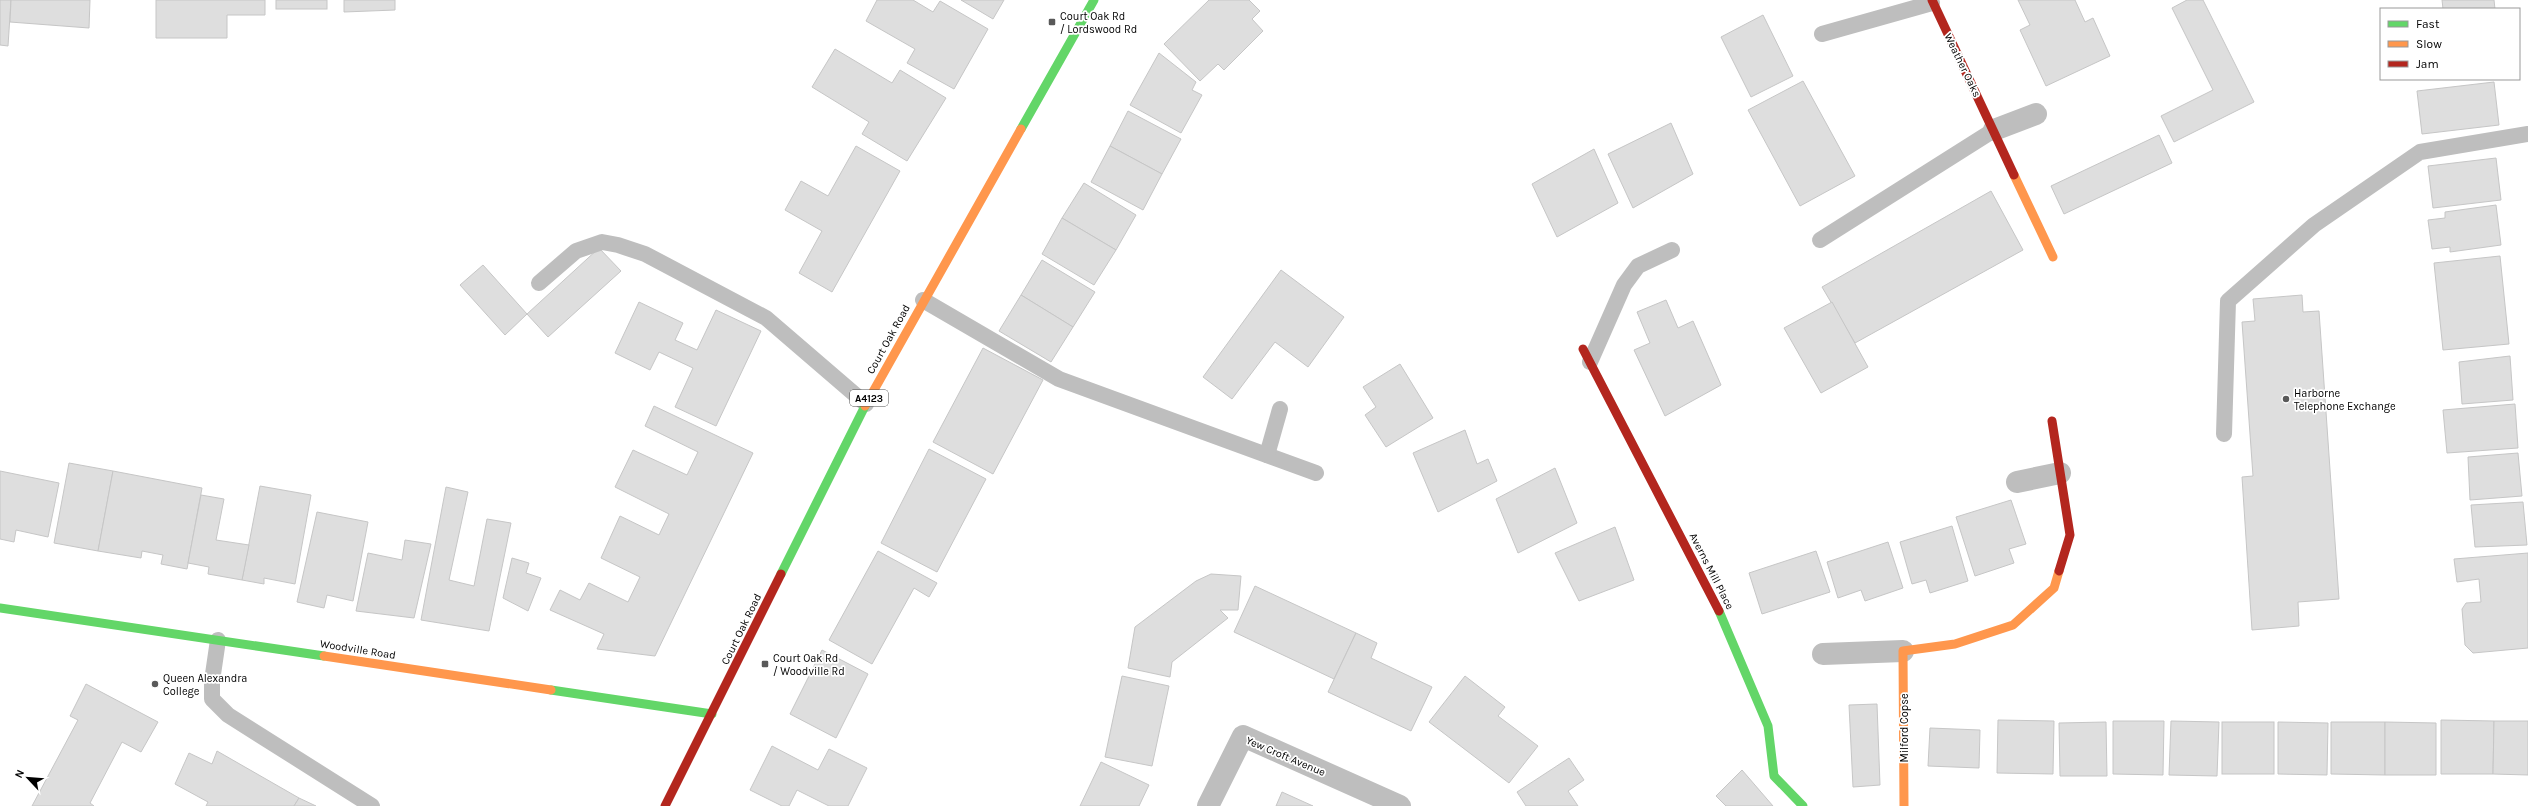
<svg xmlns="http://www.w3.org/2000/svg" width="2528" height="806" font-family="Karla,sans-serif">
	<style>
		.building { fill: #dedede; stroke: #c6c6c6 }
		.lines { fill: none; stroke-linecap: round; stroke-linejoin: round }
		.lane { stroke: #bebebe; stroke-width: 16 }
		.street { stroke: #bebebe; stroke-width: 22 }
		.fast { stroke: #63d668; stroke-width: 9 }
		.slow { stroke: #ff974d; stroke-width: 9 }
		.jam { stroke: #b3261e; stroke-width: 9 }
		.poi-dot { fill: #595959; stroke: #fff; stroke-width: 1.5 }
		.labels { text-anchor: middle; stroke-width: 3.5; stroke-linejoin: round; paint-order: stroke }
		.shield { fill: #fff; stroke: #4c4c4c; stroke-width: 1 }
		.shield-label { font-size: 10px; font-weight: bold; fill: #000 }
		.poi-label { font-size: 11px; fill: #000; stroke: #fff; text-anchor: start }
		.street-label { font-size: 11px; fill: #000; stroke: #fff }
	</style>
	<rect width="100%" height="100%" fill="#fff"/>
	<g class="building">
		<path d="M0 0H11L8 46 0 45Z"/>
		<path d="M11 0H90L89 28 10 22Z"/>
		<path d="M156 0H265V15H227V38H156Z"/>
		<rect x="276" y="0" width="51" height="9"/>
		<path d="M344 0H395V10L344 12Z"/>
		<path d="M877 0H913L933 12 940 1 988 29 954 89 907 63 915 49 866 21Z"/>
		<path d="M961 0H1004L993 19Z"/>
		<path d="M1209 0H1249L1260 11 1252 19 1263 31 1224 70 1218 64 1200 81 1164 44Z"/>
		<path d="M2018 0H2075L2085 22 2093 18 2110 56 2046 86 2020 30 2030 25Z"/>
		<path d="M2187 0H2203L2254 102 2174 142 2161 116 2213 90 2172 8Z"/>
		<path d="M2442 0H2494L2495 9H2443Z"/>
		<path d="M1763 15 1793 76 1751 97 1721 37Z"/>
		<path d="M835 49 892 83 900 70 946 98 907 161 862 134 869 122 812 87Z"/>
		<path d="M1159 53 1196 82 1192 90 1202 95 1181 133 1130 105Z"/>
		<path d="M1803 81 1855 176 1800 206 1748 110Z"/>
		<path d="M2494 82 2499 125 2422 134 2417 91Z"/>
		<path d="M1128 111 1181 139 1162 174 1110 146Z"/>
		<path d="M1671 123 1693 174 1633 208 1608 154Z"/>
		<path d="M2159 135 2172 163 2064 214 2051 186Z"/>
		<path d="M856 146 900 171 832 292 799 273 822 231 785 210 801 181 828 196Z"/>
		<path d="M1110 146 1162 174 1143 210 1091 182Z"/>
		<path d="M1594 149 1618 203 1557 237 1532 184Z"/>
		<path d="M2496 158 2501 200 2433 208 2428 166Z"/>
		<path d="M1084 183 1136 215 1116 250 1062 218Z"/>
		<path d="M1991 191 2023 250 1855 343 1822 287Z"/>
		<path d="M2496 205 2501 245 2450 252V247L2432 249 2428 220 2445 218V212Z"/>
		<path d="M1062 218 1116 250 1094 285 1042 254Z"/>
		<path d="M599 248 621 271 548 337 527 314Z"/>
		<path d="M2500 256 2509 344 2443 350 2434 263Z"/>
		<path d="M1042 260 1095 292 1073 327 1021 295Z"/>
		<path d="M483 265 527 314 505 335 460 285Z"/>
		<path d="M1281 270 1344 317 1308 367 1275 342 1232 399 1203 377Z"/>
		<path d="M1021 295 1073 327 1051 362 999 331Z"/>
		<path d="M2302 295 2303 312 2319 311 2339 599 2298 602 2299 626 2252 630 2242 477 2253 476 2242 322 2255 321 2253 299Z"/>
		<path d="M1666 300 1678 328 1693 321 1721 385 1665 416 1634 350 1650 343 1637 312Z"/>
		<path d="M639 302 683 323 675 340 697 350 716 310 761 331 716 426 675 407 693 368 659 352 650 370 615 353Z"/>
		<path d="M1832 302 1868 367 1821 393 1784 328Z"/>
		<path d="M983 348 1043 380 993 474 933 442Z"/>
		<path d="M2510 356 2513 400 2462 404 2459 362Z"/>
		<path d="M1400 364 1433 418 1386 447 1365 415 1376 407 1363 387Z"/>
		<path d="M2515 404 2518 448 2447 453 2443 410Z"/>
		<path d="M654 406 753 453 655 656 597 649 604 634 550 610 560 590 580 600 589 583 628 602 640 577 601 558 620 516 659 535 669 514 615 487 633 450 687 475 698 452 645 426Z"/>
		<path d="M1465 430 1477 464 1488 459 1497 481 1438 512 1413 453Z"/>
		<path d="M929 449 986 479 937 572 881 543Z"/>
		<path d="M2518 453 2522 496 2470 500 2468 457Z"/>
		<path d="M69 463 113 471 98 551 54 543Z"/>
		<path d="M1555 468 1577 523 1518 553 1496 499Z"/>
		<path d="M0 471 59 483 48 537 16 530 14 542 0 539Z"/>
		<path d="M113 471 202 488 187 569 161 564 163 555 142 551 141 558 98 551Z"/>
		<path d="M260 486 311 495 295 584 264 578V584L242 580Z"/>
		<path d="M446 487 468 492 449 580 474 586 487 519 511 523 489 631 421 620Z"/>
		<path d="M201 495 224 499 216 540 249 545 242 580 208 574 209 567 188 563Z"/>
		<path d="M2011 500 2026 544 2009 549 2014 563 1975 576 1956 517Z"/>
		<path d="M2523 502 2527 545 2475 547 2471 505Z"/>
		<path d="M317 512 368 522 353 601 327 595 324 608 297 602Z"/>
		<path d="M1952 526 1968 581 1930 593 1926 580 1912 584 1900 542Z"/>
		<path d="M1615 527 1634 580 1579 601 1555 553Z"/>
		<path d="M405 540 431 544 414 618 356 611 368 553 402 560Z"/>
		<path d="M1888 542 1903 588 1865 601 1861 590 1838 598 1827 562Z"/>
		<path d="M878 551 937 583 929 597 914 588 872 664 829 640Z"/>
		<path d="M1816 551 1830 592 1762 614 1749 573Z"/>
		<path d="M2528 553V648L2473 653 2465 645 2462 609 2466 603 2481 602 2479 579 2457 582 2454 559Z"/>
		<path d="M512 558 529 563 526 573 541 578 528 611 503 598Z"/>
		<path d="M1211 574 1241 576 1238 610H1220L1228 618 1172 662 1170 677 1128 668 1135 627 1196 581Z"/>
		<path d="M1255 586 1356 633 1334 679 1234 632Z"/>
		<path d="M1356 633 1377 643 1371 658 1432 687 1411 731 1328 692Z"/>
		<path d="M822 650 868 674 836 738 790 714Z"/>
		<path d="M1122 676 1169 686 1152 766 1105 757Z"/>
		<path d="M1465 676 1505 707 1498 716 1538 746 1509 783 1429 722Z"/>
		<path d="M86 684 158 722 141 752 122 742 90 803 94 806H32L78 720 70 716Z"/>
		<path d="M1877 704 1880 785 1853 787 1849 705Z"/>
		<path d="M1998 720 2054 721 2053 774 1997 773Z"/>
		<path d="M2441 720 2494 721 2493 774H2441Z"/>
		<path d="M2113 721H2164L2163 775 2113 774Z"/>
		<path d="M2171 721 2219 722 2217 776 2169 775Z"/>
		<path d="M2494 721H2528V775L2493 774Z"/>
		<path d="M2106 722 2107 776H2060L2059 723Z"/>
		<rect x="2222" y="722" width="52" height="52"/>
		<path d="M2278 722 2328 723 2327 775 2278 774Z"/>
		<path d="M2331 722H2385V775L2331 774Z"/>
		<path d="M2385 722 2436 723V775H2385Z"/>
		<path d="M1930 728 1980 730 1979 768 1928 766Z"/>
		<path d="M772 746 818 770 829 749 867 768 848 806H829L797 790 789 806H782L750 790Z"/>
		<path d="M217 751 299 798 294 806H206L208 802 175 784 189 753 212 764Z"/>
		<path d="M1569 758 1584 780 1568 791 1578 806H1526L1517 792Z"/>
		<path d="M1101 762 1149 785 1139 806H1080Z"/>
		<path d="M1742 770 1773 806H1726L1716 796Z"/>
		<path d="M1282 792 1313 806H1276Z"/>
		<path d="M299 798 316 806H294Z"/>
	</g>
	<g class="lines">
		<g class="lane">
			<path d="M1822 34 1932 3"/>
			<path d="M1820 240 1994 130"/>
			<path d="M539 283 576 251 602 242 618 245 645 254 766 318 866 404"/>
			<path d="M923 300 1059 379 1316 473"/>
			<path d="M1590 362 1624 285 1638 266 1672 250"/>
			<path d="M2224 434 2228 301 2314 225 2420 152 2528 134"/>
			<path d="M1267 455 1280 409"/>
			<path d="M218 640 212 681V699L228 715 372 806"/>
		</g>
		<g class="street">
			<path d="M1994 130 2036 114"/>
			<path d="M2017 482 2060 473"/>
			<path d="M1823 654 1903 651"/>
			<path d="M1208 806 1243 736 1400 806"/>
		</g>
		<g class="fast">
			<path d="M1021 129 1094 0"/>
			<path d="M781 574 865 406"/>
			<path d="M0 608 324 656"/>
			<path d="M1719 611 1768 726 1774 776 1803 806"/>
			<path d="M551 690 712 714"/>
		</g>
		<g class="slow">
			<path d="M2014 175 2053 257"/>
			<path d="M865 406 1021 129"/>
			<path d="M324 656 551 690"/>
			<path d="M1904 806 1903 651 1955 644 2013 625 2054 588 2059 571"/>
		</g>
		<g class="jam">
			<path d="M1932 0 2014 175"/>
			<path d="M1583 349 1719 611"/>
			<path d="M2052 421 2070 535 2059 571"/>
			<path d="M665 806 781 574"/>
		</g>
	</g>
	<g class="poi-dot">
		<rect x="1048" y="18" width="8" height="8" rx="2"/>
		<circle cx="2286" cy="399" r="4"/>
		<rect x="761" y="660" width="8" height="8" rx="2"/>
		<circle cx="155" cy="684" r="4"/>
	</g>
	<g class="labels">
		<rect class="shield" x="850" y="390" width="38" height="16" rx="3"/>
		<g class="shield-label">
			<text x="869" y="402">A4123</text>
		</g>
		<g class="poi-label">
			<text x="1060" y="20">Court Oak Rd<tspan x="1060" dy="13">/ Lordswood Rd</tspan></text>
			<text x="2294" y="397">Harborne<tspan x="2294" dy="13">Telephone Exchange</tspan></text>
			<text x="773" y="662">Court Oak Rd<tspan x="773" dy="13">/ Woodville Rd</tspan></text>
			<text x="163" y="682">Queen Alexandra<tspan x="163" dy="13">College</tspan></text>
		</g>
		<g class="street-label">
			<text transform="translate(1963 65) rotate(64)" y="4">Weather Oaks</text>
			<text transform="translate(888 339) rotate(-61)" y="4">Court Oak Road</text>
			<text transform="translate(1712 571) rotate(63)" y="4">Averns Mill Place</text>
			<text transform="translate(741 629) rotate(-64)" y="4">Court Oak Road</text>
			<text transform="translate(358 649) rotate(9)" y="4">Woodville Road</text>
			<text transform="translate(1904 728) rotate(-90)" y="4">Milford Copse</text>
			<text transform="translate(1286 756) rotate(23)" y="4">Yew Croft Avenue</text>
		</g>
	</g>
	<rect x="2380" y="8" width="140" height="72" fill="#ffffff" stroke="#999999"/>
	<rect x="2388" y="21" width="20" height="6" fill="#63d668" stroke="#999999"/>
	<text x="2416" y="28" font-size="12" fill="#000000">Fast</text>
	<rect x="2388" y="41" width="20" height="6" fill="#ff974d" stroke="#999999"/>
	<text x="2416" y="48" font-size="12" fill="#000000">Slow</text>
	<rect x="2388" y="61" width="20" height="6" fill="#b3261e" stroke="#999999"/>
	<text x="2416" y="68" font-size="12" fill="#000000">Jam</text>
	<g transform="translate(28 778) rotate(296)" stroke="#ffffff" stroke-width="3" paint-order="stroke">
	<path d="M0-3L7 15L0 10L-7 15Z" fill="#000000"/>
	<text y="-6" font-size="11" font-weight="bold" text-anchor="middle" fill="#000000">N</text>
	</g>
</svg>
